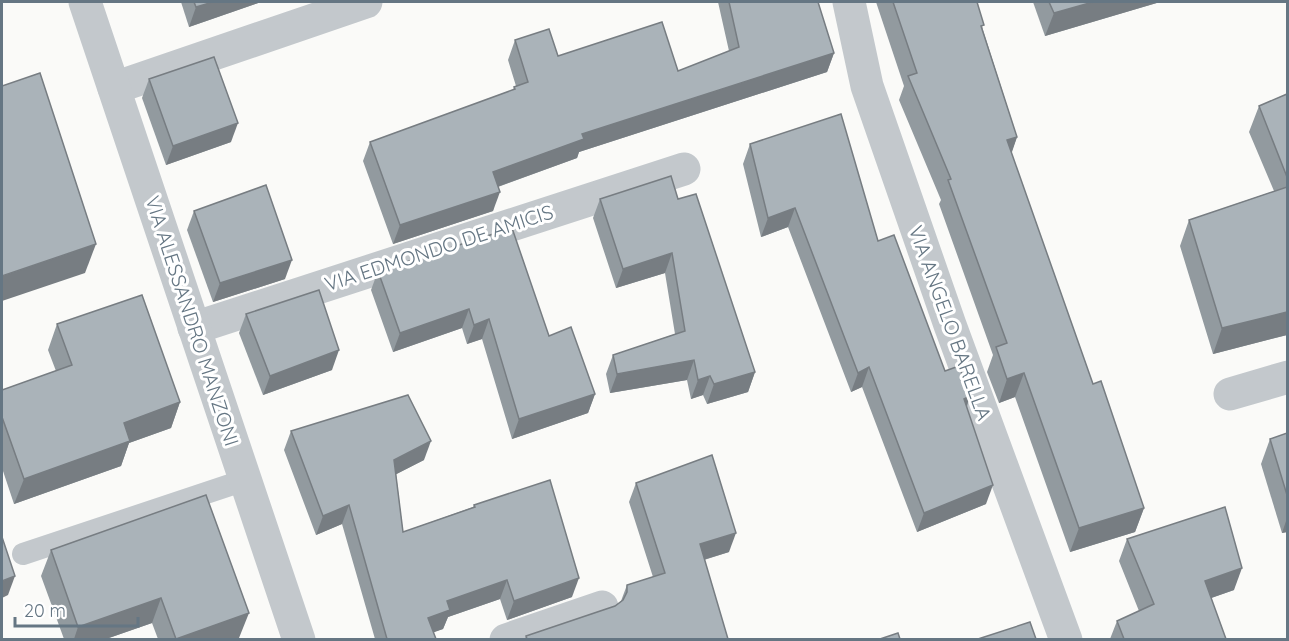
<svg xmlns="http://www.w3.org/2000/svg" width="1289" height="641" font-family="Quicksand,sans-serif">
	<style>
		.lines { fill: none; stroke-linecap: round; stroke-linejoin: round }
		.service { stroke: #c3c8cc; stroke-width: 22 }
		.minor { stroke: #c3c8cc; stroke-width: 33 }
		.tertiary { stroke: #c3c8cc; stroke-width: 33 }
		.wall { fill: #929a9f }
		.shaded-wall { fill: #777d82 }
		.building { fill: #aab3b9; stroke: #777d82; stroke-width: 1.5 }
		.labels { text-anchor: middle; stroke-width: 6; stroke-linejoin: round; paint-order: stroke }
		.street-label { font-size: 20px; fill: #657683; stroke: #fff }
	</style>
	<rect width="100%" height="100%" fill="#fafaf8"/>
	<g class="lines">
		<path class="service" d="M23 554 245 480"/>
		<g class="minor">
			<path d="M849 2 867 86 950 325 1066 640"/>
			<path d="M114 88 366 2"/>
			<path d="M194 328 684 169"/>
			<path d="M1230 394 1288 377"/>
			<path d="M506 640 602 607"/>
		</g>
		<path class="tertiary" d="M85 2 299 640"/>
	</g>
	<g class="wall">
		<path d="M181 2H261L189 27Z"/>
		<path d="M718 2H818L834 53 827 72 579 152 577 158 498 187 493 211 393 244 363 161 370 142 513 90 514 87 516 86 508 60 515 40 558 56 678 71 729 51Z"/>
		<path d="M876 2H977L983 30 1017 137 1011 153 1093 384 1144 508 1135 532 1070 552 1015 397 999 403 987 372 993 355 939 204 941 200 899 100 904 86Z"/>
		<path d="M1033 2H1160L1045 36Z"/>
		<path d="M149 79 231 142 166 165 142 98Z"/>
		<path d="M1287 94V335L1213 354 1180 246 1189 220 1274 191 1249 132 1259 106Z"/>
		<path d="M750 144 878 241 945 371 970 396 967 407 986 504 917 532 862 387 851 392 788 227 761 237 743 164Z"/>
		<path d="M600 199H678L755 372 748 392 707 404 703 395 691 399 687 380 610 393 606 374 613 355 675 334 665 273 616 288 593 218Z"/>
		<path d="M194 211 285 279 213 302 187 230Z"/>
		<path d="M378 271 549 336 595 394 588 413 512 439 482 339 467 344 462 328 393 352 371 290Z"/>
		<path d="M246 314 332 370 263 395 239 333Z"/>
		<path d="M57 324 180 402 171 428 129 443 121 466 14 504 2 468V390L56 371 48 350Z"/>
		<path d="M291 431 424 460 396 474 403 532 473 507 474 505 572 597 507 620 500 599 448 617 443 629 433 632 436 639H375L342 524 316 535 284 450Z"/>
		<path d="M1287 433V532L1282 533 1261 464 1270 439Z"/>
		<path d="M636 483 729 552 704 560 728 639H525L526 636 615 606 621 601 627 585 653 577 629 502Z"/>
		<path d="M206 495 239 638 236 639H158L152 623 106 639H64L41 576 51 550Z"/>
		<path d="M1127 539 1234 590 1211 598 1226 639H1110L1117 621 1139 611 1119 561Z"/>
	</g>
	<g class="shaded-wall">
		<path d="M213 2H261L189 27 196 7Z"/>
		<path d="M1093 2H1160L1045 36 1054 13Z"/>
		<path d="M834 53 827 72 579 152 577 158 486 191 493 172 582 134Z"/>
		<path d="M238 123 231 142 166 165 173 146Z"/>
		<path d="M1017 137 1009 161 1007 140Z"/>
		<path d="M500 192 493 211 393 244 400 225Z"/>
		<path d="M795 208 788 227 761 237 768 218Z"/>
		<path d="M96 244 85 273 2 301V276Z"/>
		<path d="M672 253 665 273 616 288 623 269Z"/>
		<path d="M292 260 285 279 213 302 220 283Z"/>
		<path d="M469 309 462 328 393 352 400 333Z"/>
		<path d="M1287 312V335L1213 354 1222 328Z"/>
		<path d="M489 319 482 339 467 344 474 325Z"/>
		<path d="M339 350 332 370 263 395 270 376Z"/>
		<path d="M694 360 687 380 610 393 617 374Z"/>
		<path d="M869 367 862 387 851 392 858 373Z"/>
		<path d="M755 372 748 392 707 404 714 384Z"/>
		<path d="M1024 373 1015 397 999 403 1007 379Z"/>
		<path d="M710 376 703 395 691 399 698 380Z"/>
		<path d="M595 394 588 413 512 439 519 419Z"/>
		<path d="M970 396 963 416 964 399Z"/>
		<path d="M180 402 171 428 129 443 121 466 14 504 24 479 124 423Z"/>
		<path d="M431 441 424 460 387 479 394 460Z"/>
		<path d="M993 485 986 504 917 532 924 513Z"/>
		<path d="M349 505 342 524 316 535 323 516Z"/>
		<path d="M1144 508 1135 532 1070 552 1079 528Z"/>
		<path d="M1287 518V532L1282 533Z"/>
		<path d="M736 533 729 552 693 563 700 544Z"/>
		<path d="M1242 568 1234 590 1197 603 1205 581Z"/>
		<path d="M15 576 8 595 2 598V581Z"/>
		<path d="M579 578 572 597 507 620 514 601Z"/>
		<path d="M507 580 500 599 448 617 443 629 421 637 428 618 447 601Z"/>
		<path d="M161 598 152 623 106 639H74L78 627Z"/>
		<path d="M249 613 239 638 236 639H175Z"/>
	</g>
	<g class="building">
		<path d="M194 2H213L196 7Z"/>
		<path d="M729 2H818L834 53 582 134 584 139 493 172 500 192 400 225 370 142 515 89 514 87 528 82 515 40 549 29 558 56 662 22 678 71 739 47Z"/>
		<path d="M893 2H977L984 25 981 26 1017 137 1007 140 1093 384 1101 381 1144 508 1079 528 1024 373 1007 379 996 347 1007 343 948 180 951 179 908 76 917 73Z"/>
		<path d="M1049 2H1093L1054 13Z"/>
		<path d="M214 57 238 123 173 146 149 79Z"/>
		<path d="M40 73 96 244 2 276V86Z"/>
		<path d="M1287 94V177L1259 106Z"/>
		<path d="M841 114 878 241 894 235 945 371 959 366 970 396 964 399 993 485 924 513 869 367 858 373 795 208 768 218 750 144Z"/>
		<path d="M671 176 678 199 696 194 755 372 714 384 710 376 698 380 694 360 617 374 613 355 685 331 672 253 623 269 600 199Z"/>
		<path d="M266 185 292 260 220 283 194 211Z"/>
		<path d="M1287 187V312L1222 328 1189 220Z"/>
		<path d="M512 228 549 336 571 327 595 394 519 419 489 319 474 325 469 309 400 333 378 271Z"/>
		<path d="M319 290 339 350 270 376 246 314Z"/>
		<path d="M142 295 180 402 124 423 130 441 24 479 2 417V390L72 365 57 324Z"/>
		<path d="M408 395 431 441 394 460 403 532 475 507 474 505 550 480 579 578 514 601 507 580 447 601 450 610 428 618 436 639H387L349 505 323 516 291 431Z"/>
		<path d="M1287 433V495L1270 439Z"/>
		<path d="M712 455 736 533 700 544 728 639H527L526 636 615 606 623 600 627 592V585L665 573 636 483Z"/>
		<path d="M206 495 249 613 176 639 161 598 78 627 51 550Z"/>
		<path d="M1225 507 1242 568 1205 581 1226 639H1124L1117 621 1154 604 1127 539Z"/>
		<path d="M2 537 15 576 2 581Z"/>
		<path d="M1030 622 1036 639H978Z"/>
		<path d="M898 633 900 639H880Z"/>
	</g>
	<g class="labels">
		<g class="street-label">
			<text transform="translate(439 248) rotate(-18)" y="7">VIA EDMONDO DE AMICIS</text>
			<text transform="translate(192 321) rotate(72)" y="7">VIA ALESSANDRO MANZONI</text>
			<text transform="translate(950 323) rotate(70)" y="7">VIA ANGELO BARELLA</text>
		</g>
	</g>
	<rect width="1289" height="641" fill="none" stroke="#657683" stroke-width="6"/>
	<path d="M15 617v9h123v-9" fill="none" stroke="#657683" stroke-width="3"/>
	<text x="24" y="617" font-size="18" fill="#657683" stroke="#ffffff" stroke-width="4.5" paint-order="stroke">20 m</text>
</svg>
